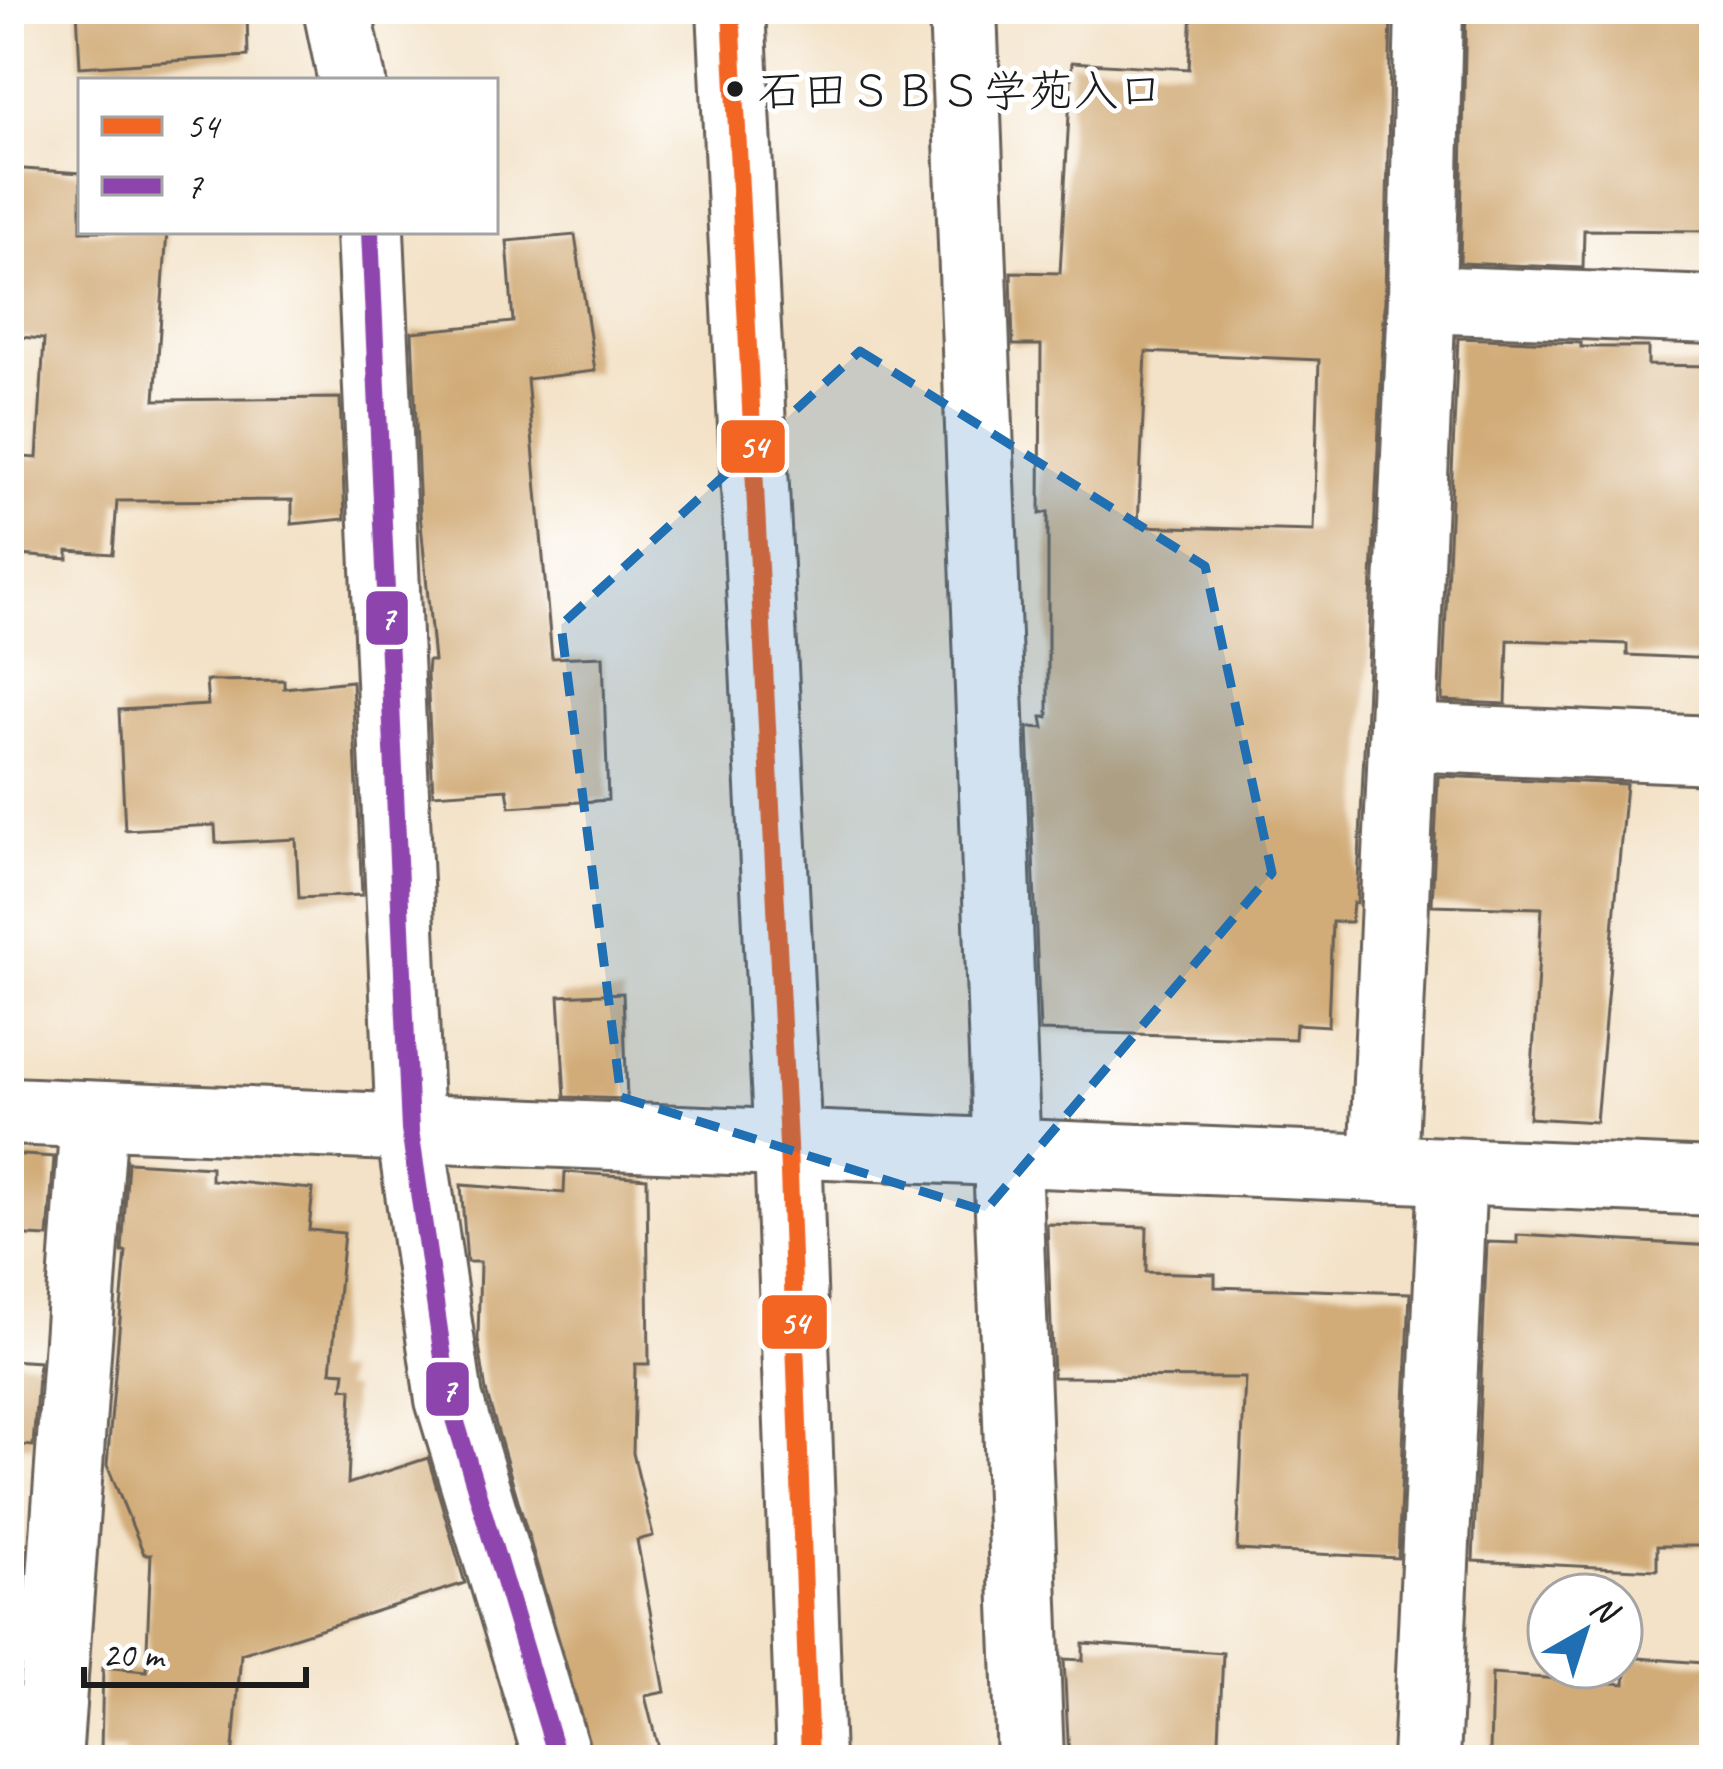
<svg xmlns="http://www.w3.org/2000/svg" width="1723" height="1769" font-family="Caveat,'Klee One',sans-serif">
	<style>
		.building { fill: #d1ac78; fill-rule: evenodd }
		.lines { fill: none; stroke-linecap: round; stroke-linejoin: round }
		.minor-casing { stroke: #676158; stroke-width: 72 }
		.tertiary-casing { stroke: #676158; stroke-width: 72 }
		.minor { stroke: #fff; stroke-width: 66 }
		.tertiary { stroke: #fff; stroke-width: 66 }
		.bus-1-casing { stroke: #fff; stroke-width: 27 }
		.bus-2-casing { stroke: #fff; stroke-width: 27 }
		.bus-1 { stroke: #f26522; stroke-width: 18 }
		.bus-2 { stroke: #8e44ad; stroke-width: 18 }
		.marked { fill: #1f6fb2; fill-opacity: 0.2; stroke: #1f6fb2; stroke-width: 9; stroke-dasharray: 24 15; stroke-linejoin: round }
		.bus-dot { fill: #1c1c1c; stroke: #fff; stroke-width: 4.5 }
		.labels { text-anchor: middle; stroke-width: 10; stroke-linejoin: round; paint-order: stroke }
		.bus-label { font-size: 45px; fill: #1c1c1c; stroke: #fff; text-anchor: start }
		.line-badge { stroke: #fff; stroke-width: 4.5 }
		.badge-label { font-size: 33px; text-anchor: middle; font-weight: bold; fill: #fff }
	</style>
	<rect width="100%" height="100%" fill="#fff"/>
	<filter id="ink" filterUnits="userSpaceOnUse"><feTurbulence type="fractalNoise" baseFrequency=".00833" numOctaves="2"/><feDisplacementMap in="SourceGraphic" scale="24" xChannelSelector="R" yChannelSelector="G"/><feConvolveMatrix kernelMatrix="1 2 1 2 8 2 1 2 1" color-interpolation-filters="sRGB"/></filter>
	<filter id="wash" filterUnits="userSpaceOnUse"><feTurbulence type="fractalNoise" baseFrequency=".004" numOctaves="4" result="noise"/><feDisplacementMap in="SourceGraphic" scale="48" xChannelSelector="R" yChannelSelector="G"/><feGaussianBlur stdDeviation="2.7" result="paint"/><feColorMatrix in="noise" values="0 0 0 0 0 0 0 0 0 0 0 0 0 0 0 0 0 1.4 0 .05"/><feComposite in="paint" operator="in"/></filter>
	<g filter="url(#wash)">
		<rect width="100%" height="100%" fill="#f3e2c7"/>
		<g id="blocks">
			<g class="building">
				<path d="M77 9H247L248 56 80 67Z"/>
				<path d="M1192 9H1391L1385 298 1357 903H1353L1351 922H1332L1328 1026 1296 1024 1295 1039 1040 1031 1028 727 1044 728 1042 717H1048V512L1040 514 1041 345H1013L1011 272 1060 273 1072 62 1189 69ZM1146 352 1319 360 1314 531 1138 526Z"/>
				<path d="M1466 9H1714V231L1584 230 1583 268 1460 263Z"/>
				<path d="M9 168 81 173V231H167L155 400 340 398 345 519 292 524V500L117 501 113 554 68 551V559L9 554V456L37 458 44 339 9 336Z"/>
				<path d="M575 235 595 371 527 379 552 658 603 656 608 800 510 807 507 789 433 794 427 674 428 661H434L420 513 412 332 513 322 507 241Z"/>
				<path d="M1458 338 1581 343V347H1648V365L1714 366V659L1627 655V644L1508 640 1506 704 1442 701Z"/>
				<path d="M284 680V688L352 681 362 895 299 898 296 839 216 843 215 825 125 830 119 710 208 705 206 681Z"/>
				<path d="M1438 776 1626 784 1596 1122 1529 1118 1542 908 1432 905Z"/>
				<path d="M623 993 627 1099 565 1097 559 996Z"/>
				<path d="M9 1154 54 1157 48 1237 9 1235Z"/>
				<path d="M128 1162 211 1167V1180L313 1189 309 1230 344 1233 331 1371 345 1372 343 1388 352 1389 348 1484 428 1458 465 1583 241 1654 232 1760H122L123 1751H101L103 1667 146 1671 151 1554H144L107 1465 126 1252H122Z"/>
				<path d="M565 1172 647 1178 649 1364H635L633 1453 653 1536 637 1540 665 1692 645 1696 661 1760H594L486 1391 478 1339 480 1262H467L461 1185 564 1193Z"/>
				<path d="M1047 1224 1147 1227 1146 1272 1215 1274V1287L1410 1293 1398 1558 1237 1550 1245 1378 1053 1377Z"/>
				<path d="M1517 1235 1714 1246V1546H1657V1570L1473 1561 1487 1242 1517 1243Z"/>
				<path d="M9 1360 39 1362 33 1446 9 1444Z"/>
				<path d="M1083 1643 1223 1653 1218 1760H1069L1064 1659 1083 1660Z"/>
				<path d="M1627 1657 1714 1664V1760H1610L1490 1753 1492 1674 1625 1684Z"/>
			</g>
		</g>
	</g>
	<g filter="url(#ink)">
		<use href="#blocks" fill-opacity="0" stroke="#676158" stroke-width="3"/>
		<g class="lines">
			<defs>
				<g id="minor">
					<path d="M337 9 352 81"/>
					<path d="M963 9 1030 1760"/>
					<path d="M370 231 410 1130 449 1399 558 1760"/>
					<path d="M1422 299 1714 310"/>
					<path d="M1403 737 1714 750"/>
					<path d="M9 1111 1714 1182"/>
					<path d="M1383 1169 1422 299 1429 9"/>
					<path d="M48 1760 94 1117"/>
					<path d="M1426 1760 1453 1172"/>
				</g>
				<path id="tertiary" d="M731 9 788 1145 810 1760"/>
			</defs>
			<use href="#minor" class="minor-casing"/>
			<use href="#tertiary" class="tertiary-casing"/>
			<use href="#minor" class="minor"/>
			<use href="#tertiary" class="tertiary"/>
			<defs>
				<path id="bus-1" d="M731 9 788 1145 810 1760"/>
				<path id="bus-2" d="M370 231 410 1130 449 1399 558 1760"/>
			</defs>
			<use href="#bus-1" class="bus-1-casing"/>
			<use href="#bus-2" class="bus-2-casing"/>
			<use href="#bus-1" class="bus-1"/>
			<use href="#bus-2" class="bus-2"/>
		</g>
	</g>
	<path class="marked" d="M860 351 1205 566 1272 873 985 1211 621 1097 561 625Z"/>
	<circle class="bus-dot" cx="735" cy="89" r="10"/>
	<g class="labels">
		<g class="bus-label">
			<text x="758" y="106">石田ＳＢＳ学苑入口</text>
		</g>
	</g>
	<g class="line-badge">
		<rect x="719" y="418" width="68" height="57" rx="12" fill="#f26522"/>
		<rect x="364" y="589" width="46" height="58" rx="12" fill="#8e44ad"/>
		<rect x="760" y="1293" width="69" height="58" rx="12" fill="#f26522"/>
		<rect x="424" y="1360" width="47" height="58" rx="12" fill="#8e44ad"/>
	</g>
	<g class="badge-label">
		<text x="753" y="458">54</text>
		<text x="387" y="629">7</text>
		<text x="794" y="1334">54</text>
		<text x="448" y="1401">7</text>
	</g>
	<rect width="1723" height="1769" fill="none" stroke="#fff" stroke-width="48"/>
	<rect x="78" y="78" width="420" height="156" fill="#ffffff" stroke="#a4a4a4" stroke-width="3"/>
	<rect x="102" y="117" width="60" height="18" fill="#f26522" stroke="#a4a4a4" stroke-width="3"/>
	<text x="186" y="138" font-size="36" fill="#1c1c1c">54</text>
	<rect x="102" y="177" width="60" height="18" fill="#8e44ad" stroke="#a4a4a4" stroke-width="3"/>
	<text x="186" y="198" font-size="36" fill="#1c1c1c">7</text>
	<g transform="translate(1585 1631) rotate(39)"><circle r="57" fill="#ffffff" stroke="#a4a4a4" stroke-width="3"/>
	<path d="M0-9L21 45L0 30L-21 45Z" fill="#1f6fb2"/>
	<text y="-18" font-size="33" font-weight="bold" text-anchor="middle" fill="#1c1c1c">N</text>
	</g>
	<path d="M84 1667v18h222v-18" fill="none" stroke="#1c1c1c" stroke-width="6"/>
	<text x="102" y="1667" font-size="36" fill="#1c1c1c" stroke="#ffffff" stroke-width="9" paint-order="stroke">20 m</text>
</svg>
